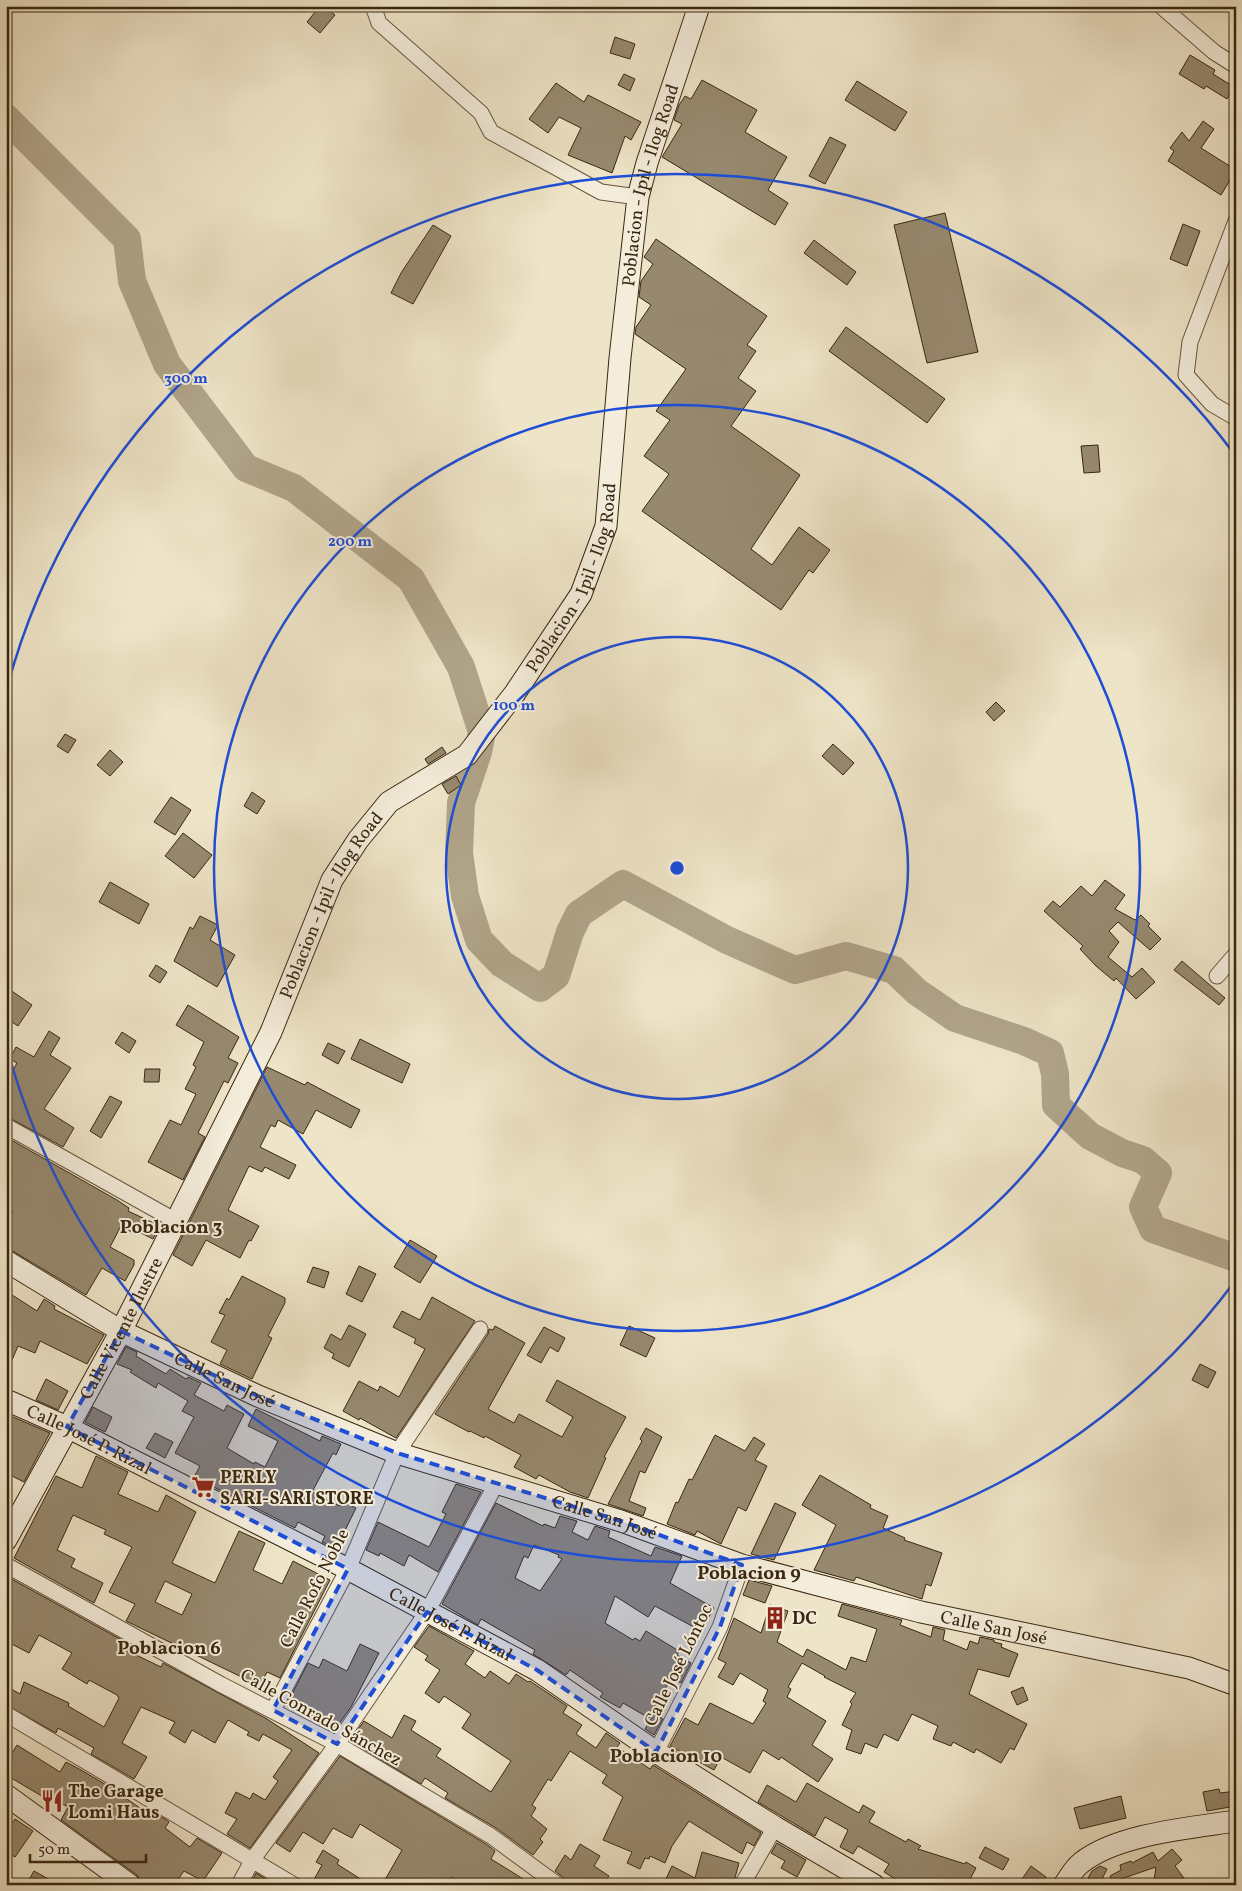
<svg xmlns="http://www.w3.org/2000/svg" width="1242" height="1891" font-family="Vollkorn,serif">
	<style>
		.lines { fill: none; stroke-linecap: round; stroke-linejoin: round }
		.river { stroke: #b0a489; stroke-width: 28 }
		.building { fill: #97896f; stroke: #392710; fill-rule: evenodd }
		.street-casing { stroke: #66563e; stroke-width: 17 }
		.secondary-casing { stroke: #392710; stroke-width: 23 }
		.street { stroke: #f4eddb; stroke-width: 15 }
		.secondary { stroke: #f4eddb; stroke-width: 21 }
		.marked { fill: #1d4ed8; fill-opacity: 0.2; stroke: #1d4ed8; stroke-width: 4; stroke-dasharray: 10 6; stroke-linejoin: round }
		.ring { fill: none; stroke: #1d4ed8; stroke-width: 2.5 }
		.labels { text-anchor: middle; stroke-width: 4; stroke-linejoin: round; paint-order: stroke }
		.street-label { font-size: 18px; fill: #392710; stroke: #f4eddb }
		.poi-label { font-size: 18px; font-weight: bold; fill: #392710; stroke: #f4eddb; text-anchor: start }
		.neighbourhood-label { font-size: 19px; font-weight: bold; fill: #392710; stroke: #f4eddb }
		.centre { fill: #1d4ed8; stroke: #f4eddb; stroke-width: 2.5 }
		.ring-label { font-size: 15px; text-anchor: middle; font-weight: bold; fill: #1d4ed8; stroke: #f4eddb; stroke-width: 4; stroke-linejoin: round; paint-order: stroke }
	</style>
	<rect width="100%" height="100%" fill="#eee4c7"/>
	<filter id="stains"><feTurbulence type="fractalNoise" baseFrequency=".004" numOctaves="4"/><feColorMatrix values="0 0 0 0 .2 0 0 0 0 .09 0 0 0 0 .02 0 0 0 .5 -.17"/></filter>
	<radialGradient id="worn" r=".72"><stop offset=".6" stop-color="#630" stop-opacity="0"/><stop offset="1" stop-color="#630" stop-opacity=".3"/></radialGradient>
	<g class="lines">
		<path class="river" d="M6 118 127 239 132 281 167 364 246 468 294 488 411 579 461 667 482 732 478 752 461 803 459 853 465 896 479 940 502 964 540 988 556 976 570 932 579 914 623 884 727 940 795 970 846 956 894 970 917 992 955 1018 1024 1041 1050 1053 1055 1074 1056 1105 1090 1136 1122 1153 1143 1160 1158 1173 1143 1207 1153 1229 1236 1258"/>
	</g>
	<g class="building">
		<path d="M320 6H324L335 15 320 33 307 22Z"/>
		<path d="M615 37 635 44 630 59 610 53Z"/>
		<path d="M1190 55 1215 70 1213 74 1234 87 1227 99 1206 86 1204 89 1179 74Z"/>
		<path d="M624 74 635 79 630 91 618 85Z"/>
		<path d="M702 80 757 110 745 132 787 157 768 190 788 203 775 225 662 157 682 124 674 120 679 105 685 96 691 99Z"/>
		<path d="M857 81 907 112 895 131 845 100Z"/>
		<path d="M556 83 584 102 588 95 641 122 631 140 625 136 612 173 568 155 581 128 559 117 548 133 529 119Z"/>
		<path d="M1203 121 1214 129 1201 148 1236 170 1221 195 1168 161 1174 151 1170 148 1182 132 1189 141Z"/>
		<path d="M830 137 846 145 825 184 809 176Z"/>
		<path d="M945 213 978 352 927 363 894 225Z"/>
		<path d="M1183 224 1200 231 1187 266 1170 259Z"/>
		<path d="M433 225 451 236 413 304 391 293 401 273Z"/>
		<path d="M656 239 767 316 747 345 756 351 738 378 756 391 731 426 800 475 751 549 772 565 799 527 830 550 813 573 809 570 781 610 642 511 669 474 644 456 670 420 656 411 686 369 635 334 636 327 651 305 639 297 641 281 653 264 644 257Z"/>
		<path d="M814 240 856 272 847 285 804 253Z"/>
		<path d="M846 327 945 399 927 423 829 351Z"/>
		<path d="M1098 445 1100 472 1084 473 1081 446Z"/>
		<path d="M996 702 1005 711 994 721 986 712Z"/>
		<path d="M65 734 76 740 68 753 57 746Z"/>
		<path d="M833 744 854 763 843 775 822 756Z"/>
		<path d="M442 747 446 753 428 764 425 759Z"/>
		<path d="M110 750 123 762 110 776 97 765Z"/>
		<path d="M456 776 461 785 448 794 442 784Z"/>
		<path d="M252 792 265 801 257 814 244 806Z"/>
		<path d="M171 797 191 810 175 835 154 822Z"/>
		<path d="M183 833 212 855 194 878 165 856Z"/>
		<path d="M1105 880 1125 895 1115 909 1135 920 1141 915 1150 924 1148 926 1161 939 1150 950 1118 922 1109 931 1119 942 1108 957 1132 977 1142 968 1155 982 1136 999 1116 978 1114 981 1096 966 1080 949 1083 946 1044 911 1053 901 1060 907 1081 886 1092 896Z"/>
		<path d="M110 882 149 904 139 924 99 902Z"/>
		<path d="M200 916 218 925 210 940 235 955 217 987 174 961 190 927 193 929Z"/>
		<path d="M1182 961 1225 998 1219 1005 1174 970Z"/>
		<path d="M156 965 167 972 160 983 149 976Z"/>
		<path d="M6 987 32 1005 18 1026 6 1018Z"/>
		<path d="M188 1005 239 1037 228 1058 238 1063 228 1083 224 1081 198 1133 205 1137 183 1180 148 1162 170 1120 181 1125 196 1094 185 1089 196 1067 193 1065 204 1042 176 1025Z"/>
		<path d="M49 1031 60 1038 50 1055 71 1068 44 1109 74 1128 63 1147 6 1116V1083L17 1063 10 1059 16 1047 34 1057Z"/>
		<path d="M122 1032 136 1041 129 1053 115 1043Z"/>
		<path d="M360 1039 410 1064 402 1083 351 1059Z"/>
		<path d="M328 1043 345 1051 338 1064 322 1055Z"/>
		<path d="M267 1067 305 1085 307 1082 360 1110 351 1128 316 1110 303 1134 278 1120 275 1127 271 1125 260 1147 296 1165 289 1179 265 1167 262 1172 249 1166 228 1210 259 1226 251 1241 249 1240 240 1258 206 1240 192 1266 173 1255Z"/>
		<path d="M145 1069H160L159 1082H144Z"/>
		<path d="M110 1096 122 1102 101 1138 90 1131Z"/>
		<path d="M13 1141 117 1200 129 1208 128 1211 160 1226 153 1239 137 1231 135 1234 121 1226 110 1247 134 1260V1265L125 1281 102 1268 86 1295 6 1247V1222L13 1211 6 1207V1151Z"/>
		<path d="M410 1240 437 1256 420 1283 394 1267Z"/>
		<path d="M359 1266 376 1274 362 1302 346 1294Z"/>
		<path d="M313 1267 329 1272 324 1288 307 1282Z"/>
		<path d="M242 1276 285 1298V1303L268 1336 272 1338 252 1379 220 1364 227 1350 211 1342 225 1315 219 1313 227 1298 229 1300Z"/>
		<path d="M6 1291 37 1311 44 1299 55 1306 54 1309 104 1335 87 1364 40 1341 35 1353 18 1346 6 1374Z"/>
		<path d="M432 1297 475 1321 396 1438 360 1418 359 1420 343 1411 359 1381 378 1391 380 1386 399 1397 425 1349 414 1343 416 1339 393 1327 402 1311 420 1320Z"/>
		<path d="M349 1325 366 1334 349 1367 332 1358 334 1354 324 1348 331 1334 341 1340Z"/>
		<path d="M495 1326 525 1343 488 1409 514 1423 519 1414 562 1437 573 1417 546 1401 557 1380 626 1417 604 1457 606 1458 588 1498 570 1492 539 1475 536 1479 514 1467 521 1455 485 1436 484 1438 470 1431 469 1432 435 1414 488 1334 489 1329 493 1330Z"/>
		<path d="M629 1326 655 1338 646 1357 620 1345Z"/>
		<path d="M544 1327 565 1338 558 1352 550 1347 541 1363 527 1355Z"/>
		<path d="M126 1347 137 1352 136 1356 166 1374 170 1369 186 1379 188 1377 201 1383 194 1395 224 1411 227 1405 244 1414 227 1448 254 1464 255 1462 265 1467 278 1441 248 1426 256 1409 320 1441 322 1436 341 1444 336 1455 333 1453 312 1492 340 1506 342 1501 356 1508 336 1549 322 1542 325 1536 298 1522 295 1528 194 1477 200 1466 175 1453 194 1417 182 1411 188 1401 158 1383 156 1388 130 1372 132 1370 117 1364Z"/>
		<path d="M1200 1364 1216 1372 1208 1388 1192 1380Z"/>
		<path d="M46 1379 68 1391 58 1410 36 1400Z"/>
		<path d="M93 1407 112 1417 105 1432 85 1422Z"/>
		<path d="M6 1414 50 1433 24 1482 6 1473Z"/>
		<path d="M646 1428 662 1437 645 1473 640 1471 629 1501 646 1508 643 1516 608 1504 642 1441 640 1439Z"/>
		<path d="M155 1433 173 1442 165 1458 146 1448Z"/>
		<path d="M715 1435 745 1451 754 1437 765 1444 755 1460 767 1466 746 1511 738 1507 721 1544 697 1531 695 1535 667 1524 676 1502 678 1503 689 1479 692 1480Z"/>
		<path d="M96 1456 128 1472 118 1494 158 1512 166 1495 196 1512 172 1563 215 1583 239 1531 265 1543 253 1570 282 1584 293 1561 330 1580 280 1678 267 1672 260 1686 126 1621 135 1604 109 1592 132 1547 104 1534 106 1530 73 1515 57 1550 75 1559 71 1567 103 1583 94 1603 14 1558 56 1476 82 1488ZM165 1581 192 1594 182 1615 155 1602Z"/>
		<path d="M820 1475 871 1505 870 1508 888 1516 883 1528 905 1538 904 1540 942 1553 931 1586 926 1584 922 1599 856 1577 854 1581 814 1570 836 1525 802 1505Z"/>
		<path d="M456 1484 481 1492 438 1572 409 1555 404 1566 380 1553 379 1556 366 1550 378 1522 429 1547 446 1514 442 1512Z"/>
		<path d="M496 1503 543 1526 544 1524 555 1528 560 1516 577 1521 572 1532 588 1540 595 1526 610 1531 608 1537 651 1556 655 1547 682 1556 670 1583 714 1608 701 1631 655 1606 648 1617 615 1596 605 1623 633 1640 635 1638 640 1641 646 1631 679 1651 677 1655 691 1663 681 1683 671 1678 649 1718 623 1703 620 1708 600 1697 603 1693 570 1670 566 1675 533 1654 535 1650 481 1619 478 1625 442 1604ZM534 1545 559 1555 558 1557 562 1559 540 1591 515 1578 524 1556 528 1558Z"/>
		<path d="M775 1503 796 1513 774 1560 751 1554Z"/>
		<path d="M6 1576 129 1644 127 1648 137 1652 136 1655 161 1667 163 1663 267 1719 319 1753 250 1848 227 1834 237 1819 225 1813 236 1792 250 1799 253 1793 265 1800 278 1781 273 1777 292 1750 263 1734 259 1741 247 1735 249 1732 228 1720 215 1743 192 1730 185 1743 169 1733 175 1722 141 1707 122 1743 147 1757 134 1779 91 1754 94 1748 58 1728 56 1733 6 1705V1686L20 1694 24 1682 69 1703 68 1706 104 1727 119 1698 117 1695 89 1680 87 1684 62 1669 72 1653 39 1635 29 1653 6 1641Z"/>
		<path d="M749 1580 772 1586 765 1603 743 1595Z"/>
		<path d="M842 1604 902 1620 900 1625 931 1637 933 1627 945 1630 943 1640 967 1650 970 1641 978 1644 980 1637 994 1640V1642L1002 1644 1001 1647 1018 1654 1009 1677 978 1669 969 1694 1027 1724 1014 1750 1010 1748 1001 1763 976 1749 974 1753 953 1742 951 1746 933 1739 938 1726 912 1714 898 1741 884 1734 877 1748 865 1743 861 1754 846 1749 852 1730 842 1725 852 1704 850 1702 856 1693 824 1677 825 1676 802 1663 788 1687 791 1689 787 1697 826 1721 812 1745 833 1759 818 1782 781 1757 779 1760 763 1750 750 1773 721 1757 714 1770 670 1746 685 1718 698 1725 710 1703 753 1724 766 1703 763 1701 768 1690 740 1673 733 1685 718 1677 726 1663 718 1659 734 1618 761 1633 770 1605 788 1611 777 1642 803 1657 807 1649 846 1670 851 1657 866 1662 877 1629 838 1616Z"/>
		<path d="M429 1626 474 1651 465 1664 485 1678 490 1671 509 1684 516 1674 528 1682 530 1681 567 1706 563 1713 582 1725 576 1734 596 1748 606 1733 620 1743 617 1747 650 1769 653 1765 761 1833 754 1846 747 1842 742 1854 689 1821 672 1846 665 1863 650 1856 649 1859 645 1858 640 1869 627 1863 632 1852 603 1840 623 1797 602 1783 607 1775 570 1751 551 1781 548 1779 532 1805 536 1808 531 1816 547 1829 540 1839 543 1842 533 1855 496 1828 445 1798 448 1793 425 1778 421 1784 350 1741 364 1721 392 1738 404 1715 416 1721 411 1730 441 1749 436 1756 491 1792 511 1761 462 1728 471 1714 444 1696 439 1703 425 1693 440 1670 425 1660 428 1656 414 1647Z"/>
		<path d="M360 1644 379 1653 351 1707 334 1731 298 1711 301 1705 289 1700 308 1663 319 1668 323 1659 347 1671Z"/>
		<path d="M1023 1687 1028 1700 1017 1705 1011 1692Z"/>
		<path d="M654 1714 663 1719 654 1735 645 1729Z"/>
		<path d="M17 1745 60 1772 66 1762 81 1770 125 1796 124 1797 153 1817 155 1814 165 1819 169 1822 165 1828 190 1847 197 1838 222 1853 203 1881 184 1871 174 1885H142L137 1875 61 1820 68 1807 54 1799 52 1802 6 1775V1763Z"/>
		<path d="M340 1756 486 1844 495 1851 491 1859 533 1885H464L451 1877 446 1885H382L402 1850 360 1824 352 1838 333 1828 323 1844 303 1832 290 1852 276 1843Z"/>
		<path d="M807 1783 859 1813 863 1805 875 1812 869 1822 906 1842 908 1839 921 1846 918 1849 965 1864 966 1862 976 1868 967 1885H905L884 1872 889 1864 858 1846 853 1854 840 1847 848 1830 825 1817 815 1836 758 1802 767 1785 796 1802Z"/>
		<path d="M1219 1789 1220 1793 1236 1791V1806L1207 1811 1203 1792Z"/>
		<path d="M1121 1796 1126 1818 1080 1829 1074 1808Z"/>
		<path d="M15 1819 33 1831 15 1857 6 1851V1832Z"/>
		<path d="M777 1843 806 1860 797 1877 781 1868 785 1861 771 1853Z"/>
		<path d="M580 1844 600 1856 594 1866 609 1876 603 1885H567L564 1878 555 1871 565 1855 571 1860Z"/>
		<path d="M985 1847 1009 1859 1003 1870 979 1858Z"/>
		<path d="M1172 1849 1182 1860 1175 1866 1189 1885H1173L1172 1882 1154 1880 1156 1867 1112 1882 1110 1876 1121 1870 1120 1865 1131 1861 1132 1863 1153 1852 1158 1861Z"/>
		<path d="M323 1850 339 1860 337 1864 370 1885H311L322 1865 316 1862Z"/>
		<path d="M702 1852 739 1863 733 1885H663L672 1866 695 1878Z"/>
		<path d="M1031 1866 1046 1877 1040 1885H1030L1022 1879Z"/>
		<path d="M1100 1866 1107 1869 1100 1883 1088 1878 1092 1871Z"/>
		<path d="M34 1871 59 1885H26Z"/>
		<path d="M256 1873 275 1885H250Z"/>
	</g>
	<g class="lines">
		<defs>
			<g id="street">
				<path d="M373 6 379 23 481 113 491 132 601 192 638 197"/>
				<path d="M1161 6 1214 52 1236 66"/>
				<path d="M1236 221 1190 342 1186 375 1212 404 1236 418"/>
				<path d="M1217 976 1236 954"/>
				<path d="M6 1126 176 1221"/>
				<path d="M6 1565 220 1684 337 1744 491 1836 558 1885"/>
				<path d="M273 1710 348 1569 397 1453 480 1329"/>
				<path d="M6 1714 294 1885"/>
				<path d="M656 1752 720 1627 742 1565"/>
				<path d="M239 1885 253 1859 337 1744 427 1612 496 1484"/>
				<path d="M742 1885 775 1827"/>
			</g>
			<g id="secondary">
				<path id="s1" d="M6 1261 121 1331 258 1396 397 1453 621 1521 742 1565 921 1612 1189 1668 1236 1685"/>
				<path id="s2" d="M6 1400 67 1427 348 1569 537 1670 656 1752 775 1827 874 1885"/>
				<path id="s3" d="M6 1540 121 1331 271 1032 332 880 358 840 389 802 467 755 515 693 581 594 606 526 620 358 638 197 647 163 699 6"/>
				<path d="M6 1795 130 1885"/>
				<path d="M1064 1885C1069 1878 1074 1868 1081 1863 1117 1834 1190 1828 1236 1821"/>
			</g>
		</defs>
		<use href="#street" class="street-casing"/>
		<use href="#secondary" class="secondary-casing"/>
		<use href="#street" class="street"/>
		<use href="#secondary" class="secondary"/>
	</g>
	<path class="marked" d="M121 1331 258 1396 397 1453 621 1521 742 1565 720 1627 656 1752 537 1670 427 1612 337 1744 273 1710 348 1569 67 1427Z"/>
	<g class="ring">
		<circle cx="677" cy="868" r="231"/>
		<circle cx="677" cy="868" r="463"/>
		<path d="M1235 1281A694 694 0 0 1 7 1048M7 688A694 694 0 0 1 1235 455"/>
	</g>
	<defs>
		<symbol id="supermarket-bare" viewBox="-9 -9 18 18"><path d="M-6-5.5h2.5l.6 2H6L4.5 2H-2.5L-4.4-4H-6ZM-1.5 3.2a1.3 1.3 0 1 0 .1 0ZM3 3.2a1.3 1.3 0 1 0 .1 0Z" fill="#8f2418" stroke="#f4eddb" stroke-width="2.5" paint-order="stroke"/></symbol>
		<symbol id="building-bare" viewBox="-9 -9 18 18"><path d="M-4-6H4V6H1V3H-1V6H-4ZM-2.5-4.3h1.7v1.8h-1.7ZM.8-4.3h1.7v1.8H.8ZM-2.5-1h1.7V.8h-1.7ZM.8-1h1.7V.8H.8Z" fill="#8f2418" stroke="#f4eddb" stroke-width="2.5" paint-order="stroke"/></symbol>
		<symbol id="restaurant-bare" viewBox="-9 -9 18 18"><path d="M-5-6h1v4h1v-4h1v4h1v-4h1v5L-1.5 .5V6h-2V.5L-5-1ZM5-6V6H3V1.5H1.5Q1.5-4 5-6Z" fill="#8f2418" stroke="#f4eddb" stroke-width="2.5" paint-order="stroke"/></symbol>
	</defs>
	<g fill-rule="evenodd">
		<use href="#supermarket-bare" x="187" y="1471" width="32" height="32"/>
		<use href="#building-bare" x="759" y="1602" width="32" height="32"/>
		<use href="#restaurant-bare" x="36" y="1785" width="32" height="32"/>
	</g>
	<g class="labels">
		<g class="street-label">
			<text dy="6" stroke="none"><textPath href="#s3" startOffset="1539">Poblacion - Ipil - Ilog Road</textPath></text>
			<text dy="6" stroke="none"><textPath href="#s3" startOffset="1134">Poblacion - Ipil - Ilog Road</textPath></text>
			<text dy="6" stroke="none"><textPath href="#s3" startOffset="714">Poblacion - Ipil - Ilog Road</textPath></text>
			<text dy="6" stroke="none"><textPath href="#s3" startOffset="241">Calle Vicente Ilustre</textPath></text>
			<text dy="6" stroke="none"><textPath href="#s1" startOffset="249">Calle San José</textPath></text>
			<text dy="6" stroke="none"><textPath href="#s2" startOffset="92">Calle José P. Rizal</textPath></text>
			<text dy="6" stroke="none"><textPath href="#s1" startOffset="654">Calle San José</textPath></text>
			<text transform="translate(314 1588) rotate(-63)" y="6">Calle Rofo Noble</text>
			<text dy="6" stroke="none"><textPath href="#s2" startOffset="498">Calle José P. Rizal</textPath></text>
			<text dy="6" stroke="none"><textPath href="#s1" startOffset="1059">Calle San José</textPath></text>
			<text transform="translate(678 1665) rotate(-64)" y="6">Calle José Lóntoc</text>
			<text transform="translate(321 1717) rotate(29)" y="6">Calle Conrado Sánchez</text>
		</g>
		<g class="poi-label">
			<text x="220" y="1483">PERLY<tspan x="220" dy="21">SARI-SARI STORE</tspan></text>
			<text x="792" y="1624">DC</text>
			<text x="68" y="1797">The Garage<tspan x="68" dy="21">Lomi Haus</tspan></text>
		</g>
		<g class="neighbourhood-label">
			<text x="171" y="1233">Poblacion 3</text>
			<text x="749" y="1579">Poblacion 9</text>
			<text x="169" y="1654">Poblacion 6</text>
			<text x="666" y="1762">Poblacion 10</text>
		</g>
	</g>
	<circle cx="677" cy="868" r="8" class="centre"/>
	<g class="ring-label">
		<text x="186" y="383">300 m</text>
		<text x="350" y="546">200 m</text>
		<text x="514" y="710">100 m</text>
	</g>
	<rect width="1242" height="1891" fill="none" stroke="#eee4c7" stroke-width="25"/>
	<rect x="8" y="8" width="1227" height="1876" fill="none" stroke="#392710" stroke-width="2.5"/>
	<rect x="12" y="12" width="1217" height="1866" fill="none" stroke="#392710"/>
	<path d="M30 1854v8h116v-8" fill="none" stroke="#392710" stroke-width="2.5"/>
	<text x="38" y="1854" font-size="15" fill="#392710" stroke="#f4eddb" stroke-width="4" paint-order="stroke">50 m</text>
	<rect width="100%" height="100%" filter="url(#stains)"/>
	<rect width="100%" height="100%" fill="url(#worn)"/>
</svg>
